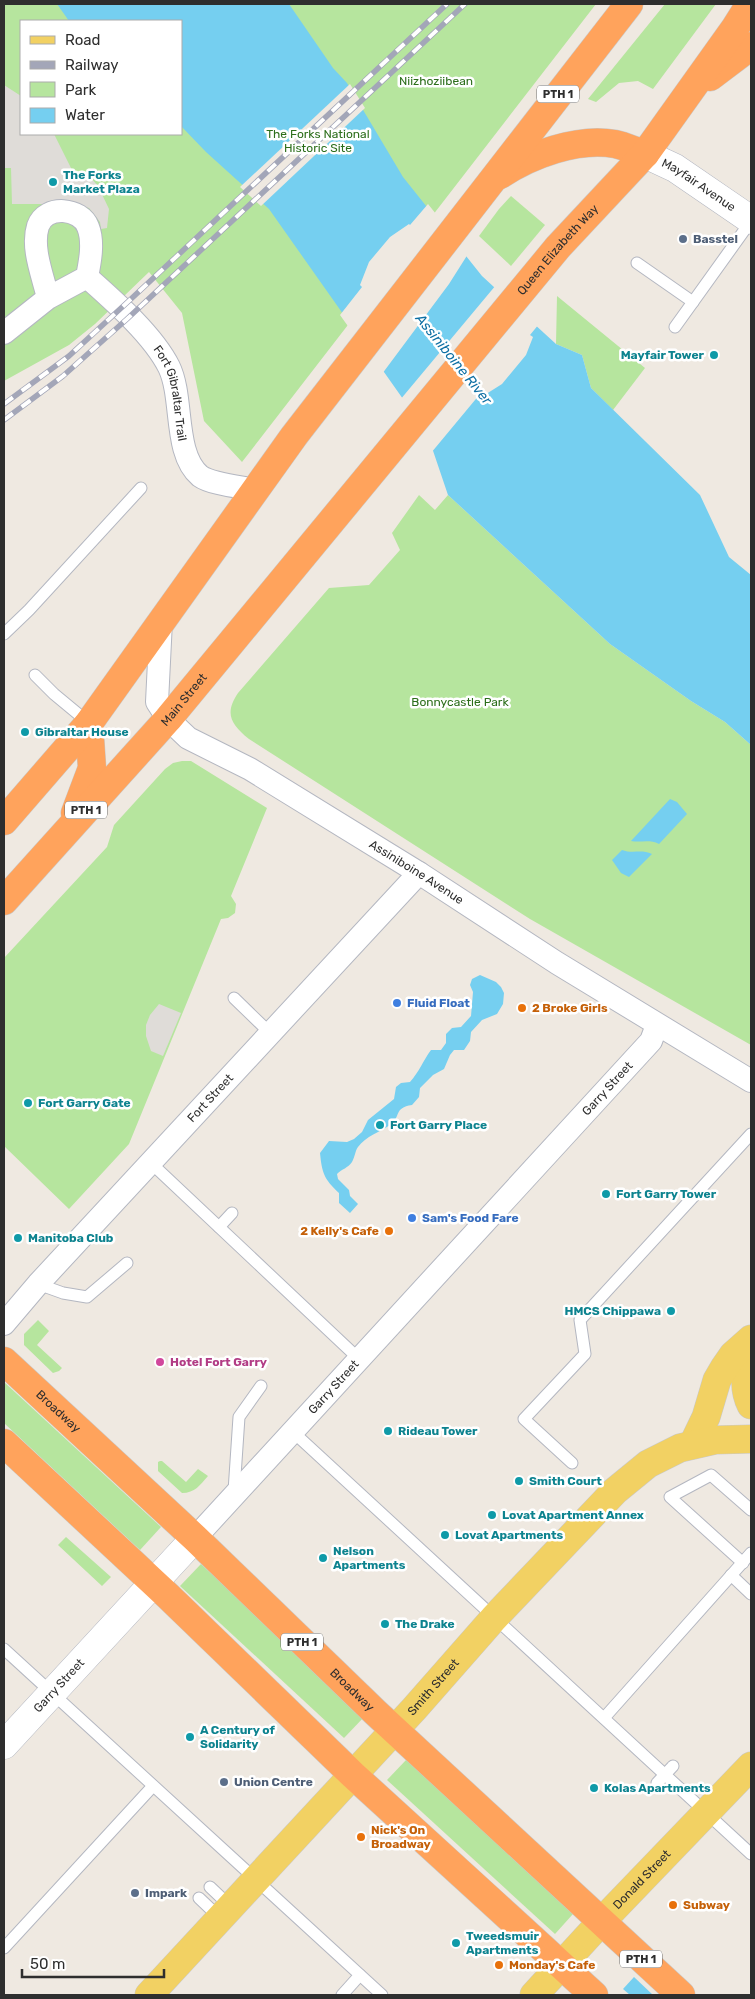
<svg xmlns="http://www.w3.org/2000/svg" width="755" height="1999" font-family="Rubik,sans-serif">
	<style>
		.green { fill: #b6e59e; fill-rule: evenodd }
		.plaza { fill: #dfdcd8 }
		.water { fill: #75cff0 }
		.pier { fill: #efe9e1 }
		.lines { fill: none; stroke-linecap: round; stroke-linejoin: round }
		.lane-casing { stroke: #b4b7c1; stroke-width: 13 }
		.street-casing { stroke: #b4b7c1; stroke-width: 24 }
		.secondary-casing { stroke: #b4b7c1; stroke-width: 29 }
		.primary-casing { stroke: #c9c9c9; stroke-width: 29 }
		.highway-casing { stroke: #c9c9c9; stroke-width: 29 }
		.lane { stroke: #fff; stroke-width: 11 }
		.street { stroke: #fff; stroke-width: 22 }
		.secondary { stroke: #fff; stroke-width: 28 }
		.primary { stroke: #f2d163; stroke-width: 28 }
		.highway { stroke: #ffa35c; stroke-width: 28 }
		.rail-casing { stroke: #a3a6b8; stroke-width: 5.5 }
		.rail { stroke: #fff; stroke-width: 4; stroke-dasharray: 11; stroke-linecap: butt }
		.culture-dot { fill: #0f9aa8; stroke: #fff; stroke-width: 2 }
		.service-dot { fill: #5c6f8a; stroke: #fff; stroke-width: 2 }
		.shop-dot { fill: #3f7fe0; stroke: #fff; stroke-width: 2 }
		.food-dot { fill: #e8710a; stroke: #fff; stroke-width: 2 }
		.hotel-dot { fill: #d1479c; stroke: #fff; stroke-width: 2 }
		.labels { text-anchor: middle; stroke-width: 5; stroke-linejoin: round; paint-order: stroke }
		.shield { fill: #fff; stroke: #6d6d6d; stroke-width: 1 }
		.shield-label { font-size: 11px; font-weight: bold; fill: #2e2e2e }
		.park-label { font-size: 12px; fill: #2c6e1b; stroke: #fff }
		.culture-label { font-size: 12px; font-weight: bold; fill: #0d838f; stroke: #fff; text-anchor: start }
		.street-label { font-size: 12px; fill: #2e2e2e; stroke: #fff }
		.service-label { font-size: 12px; font-weight: bold; fill: #4e5e75; stroke: #fff; text-anchor: start }
		.shop-label { font-size: 12px; font-weight: bold; fill: #366cbe; stroke: #fff; text-anchor: start }
		.food-label { font-size: 12px; font-weight: bold; fill: #c56008; stroke: #fff; text-anchor: start }
		.hotel-label { font-size: 12px; font-weight: bold; fill: #b23c85; stroke: #fff; text-anchor: start }
		.water-label { font-size: 14px; font-style: italic; fill: #0d6fa3; stroke: #fff }
	</style>
	<rect width="100%" height="100%" fill="#efe9e1"/>
	<g class="green">
		<path d="M4 4H596L242 462 204 421 182 313 149 272 95 324 69 345 4 381ZM21 21H181V134H21Z"/>
		<path d="M665 4H716L653 89 638 81 619 83 596 102 588 99Z"/>
		<path d="M511 196 545 225 511 266 479 236 499 209Z"/>
		<path d="M557 296 645 368 613 410 591 388 582 355 556 344Z"/>
		<path d="M419 495 435 510 448 495 610 644 691 701 725 722 751 745V1045L530 919 249 739C231 724 224 714 238 693L329 588 369 585 400 550 392 533Z"/>
		<path d="M182 761H191L267 808 231 896 236 904 235 913 228 918 221 919 129 1144 69 1209 4 1146V958L107 847 114 825 165 769 173 763Z"/>
		<path d="M38 1320 49 1331 37 1345 62 1368 59 1371 53 1373 24 1345V1334Z"/>
		<path d="M4 1382 161 1527 140 1550 4 1423Z"/>
		<path d="M160 1461H162L186 1482 198 1469 208 1476C200 1485 195 1493 182 1493L158 1471V1462Z"/>
		<path d="M66 1537 111 1577 102 1586 58 1545Z"/>
		<path d="M201 1564 365 1716 344 1738 180 1586Z"/>
		<path d="M407 1759 573 1914 555 1934 387 1780Z"/>
	</g>
	<g class="plaza">
		<path d="M4 85 21 96V134H54L74 174 91 178 98 186 109 209 107 228 101 229 100 222 89 208 74 204H12L11 168H4Z"/>
		<path d="M159 1004 181 1013 163 1056 151 1051 146 1036V1025L150 1015Z"/>
	</g>
	<g class="water">
		<path d="M57 4H289L333 68 347 83 403 177 482 276 556 344 582 355 591 388 700 495 729 557 751 575V745L725 722 691 701 610 644 448 495 427 433 269 209 206 152 181 126V21H69Z"/>
		<path d="M670 799 677 802 687 814 659 844C649 839 641 843 631 841Z"/>
		<path d="M622 850C632 854 642 849 652 854L629 877 621 873 612 860Z"/>
		<path d="M480 975 496 982 501 987 504 993 503 1004 497 1014 482 1020 471 1032 470 1041 464 1050H454L450 1055 444 1069 433 1075 420 1088 419 1097 412 1105C393 1108 402 1116 390 1125 380 1132 366 1136 358 1147 355 1151 355 1157 352 1162 348 1168 342 1169 337 1174L338 1179 349 1190 350 1196 358 1204 350 1213 339 1203V1193C324 1179 322 1173 320 1153L329 1141 347 1142 354 1139 362 1132 368 1120 394 1099 396 1087 401 1083 410 1082C419 1072 423 1061 431 1050H441L446 1043V1034L452 1028 461 1027 471 1016 473 992 470 985 472 979Z"/>
		<path d="M634 1977 653 1995H630L623 1989Z"/>
	</g>
	<g class="pier">
		<path d="M350 84 365 108 261 206 240 187Z"/>
		<path d="M428 204 468 254 449 284 382 374 340 315 362 287 360 285 369 262 390 237 409 224 410 225Z"/>
		<path d="M496 285 539 324 530 335 533 337 526 355 502 384 483 396 480 394 431 453 425 434 400 400Z"/>
	</g>
	<g class="lines">
		<defs>
			<g id="lane">
				<path d="M637 263 693 302"/>
				<path d="M675 327 751 221"/>
				<path d="M4 634 29 610 141 488"/>
				<path d="M35 675 54 694 89 723"/>
				<path d="M234 998 270 1033"/>
				<path d="M151 1163 358 1358"/>
				<path d="M219 1227 232 1213"/>
				<path d="M38 1284 63 1293 87 1297 127 1263"/>
				<path d="M292 1431 751 1854"/>
				<path d="M572 1463 524 1419 585 1354 580 1320 751 1134"/>
				<path d="M234 1491 239 1417 261 1386"/>
				<path d="M743 1563 670 1497 711 1475 751 1510"/>
				<path d="M731 1575 751 1594"/>
				<path d="M4 1649 382 1995"/>
				<path d="M604 1718 751 1553"/>
				<path d="M657 1783 673 1766"/>
				<path d="M210 1887 231 1907"/>
				<path d="M199 1898 220 1918"/>
				<path d="M4 1948 153 1786"/>
				<path d="M342 1995 360 1975"/>
			</g>
			<g id="street">
				<path id="s1" d="M87 277C114 301 153 335 169 367 184 398 173 453 200 476 211 484 241 487 255 490"/>
				<path d="M4 333 48 298 87 277C90 262 94 242 88 227 81 208 46 204 38 226 31 248 43 276 48 298"/>
				<path id="s2" d="M161 621 157 702 168 719 188 738 250 769 419 873 557 963 751 1081"/>
				<path id="s3" d="M4 1324 38 1284 419 873"/>
				<path id="s4" d="M195 1538 651 1041 657 1025"/>
			</g>
			<g id="secondary">
				<path id="s5" d="M645 154 675 168 751 220"/>
				<path id="s6" d="M4 1745 195 1538"/>
			</g>
			<g id="primary">
				<path d="M751 1352C746 1369 742 1387 751 1405"/>
				<path d="M693 1444 706 1417 717 1380 724 1368 733 1355 751 1339"/>
				<path id="s7" d="M149 1995 414 1709 494 1618 615 1491 648 1464 680 1448 715 1440 751 1439"/>
				<path id="s8" d="M534 1995 601 1922 751 1766"/>
			</g>
			<g id="highway">
				<path d="M710 77 751 46"/>
				<path d="M500 175C530 155 578 137 615 144 625 146 635 151 645 154"/>
				<path d="M75 813 92 768 89 723"/>
				<path d="M4 821 89 723 294 436 629 4"/>
				<path id="s9" d="M4 901 168 719 558 247 645 154 735 28 750 4"/>
				<path id="s10" d="M4 1361 195 1538 375 1712 681 1995"/>
				<path d="M4 1443 168 1596 353 1775 594 1995"/>
			</g>
		</defs>
		<use href="#lane" class="lane-casing"/>
		<use href="#street" class="street-casing"/>
		<use href="#secondary" class="secondary-casing"/>
		<use href="#primary" class="primary-casing"/>
		<use href="#highway" class="highway-casing"/>
		<use href="#lane" class="lane"/>
		<use href="#street" class="street"/>
		<use href="#secondary" class="secondary"/>
		<use href="#primary" class="primary"/>
		<use href="#highway" class="highway"/>
		<defs>
			<g id="rail">
				<path d="M4 404 69 356 132 298 447 4"/>
				<path d="M4 420 63 376 127 319 465 4"/>
			</g>
		</defs>
		<use href="#rail" class="rail-casing"/>
		<use href="#rail" class="rail"/>
	</g>
	<g class="culture-dot">
		<circle cx="53" cy="182" r="5"/>
		<circle cx="714" cy="355" r="5"/>
		<circle cx="25" cy="732" r="5"/>
		<circle cx="28" cy="1103" r="5"/>
		<circle cx="380" cy="1125" r="5"/>
		<circle cx="606" cy="1194" r="5"/>
		<circle cx="18" cy="1238" r="5"/>
		<circle cx="671" cy="1311" r="5"/>
		<circle cx="388" cy="1431" r="5"/>
		<circle cx="519" cy="1481" r="5"/>
		<circle cx="492" cy="1515" r="5"/>
		<circle cx="445" cy="1535" r="5"/>
		<circle cx="323" cy="1558" r="5"/>
		<circle cx="385" cy="1624" r="5"/>
		<circle cx="190" cy="1737" r="5"/>
		<circle cx="594" cy="1788" r="5"/>
		<circle cx="456" cy="1943" r="5"/>
	</g>
	<g class="service-dot">
		<circle cx="683" cy="239" r="5"/>
		<circle cx="224" cy="1782" r="5"/>
		<circle cx="135" cy="1893" r="5"/>
	</g>
	<g class="shop-dot">
		<circle cx="397" cy="1003" r="5"/>
		<circle cx="412" cy="1218" r="5"/>
	</g>
	<g class="food-dot">
		<circle cx="522" cy="1008" r="5"/>
		<circle cx="389" cy="1231" r="5"/>
		<circle cx="361" cy="1837" r="5"/>
		<circle cx="673" cy="1905" r="5"/>
		<circle cx="499" cy="1965" r="5"/>
	</g>
	<circle class="hotel-dot" cx="160" cy="1362" r="5"/>
	<g class="labels">
		<g class="shield">
			<rect x="537" y="85.5" width="42" height="17" rx="4"/>
			<rect x="65" y="801.5" width="42" height="17" rx="4"/>
			<rect x="281" y="1633.5" width="42" height="17" rx="4"/>
			<rect x="620" y="1950.5" width="42" height="17" rx="4"/>
		</g>
		<g class="shield-label">
			<text x="558" y="98">PTH 1</text>
			<text x="86" y="814">PTH 1</text>
			<text x="302" y="1646">PTH 1</text>
			<text x="641" y="1963">PTH 1</text>
		</g>
		<g class="park-label">
			<text x="436" y="85">Niizhoziibean</text>
			<text x="318" y="138">The Forks National<tspan x="318" dy="14">Historic Site</tspan></text>
			<text x="460" y="706">Bonnycastle Park</text>
		</g>
		<g class="culture-label">
			<text x="63" y="179">The Forks<tspan x="63" dy="14">Market Plaza</tspan></text>
			<text x="704" y="359" text-anchor="end">Mayfair Tower</text>
			<text x="35" y="736">Gibraltar House</text>
			<text x="38" y="1107">Fort Garry Gate</text>
			<text x="390" y="1129">Fort Garry Place</text>
			<text x="616" y="1198">Fort Garry Tower</text>
			<text x="28" y="1242">Manitoba Club</text>
			<text x="661" y="1315" text-anchor="end">HMCS Chippawa</text>
			<text x="398" y="1435">Rideau Tower</text>
			<text x="529" y="1485">Smith Court</text>
			<text x="502" y="1519">Lovat Apartment Annex</text>
			<text x="455" y="1539">Lovat Apartments</text>
			<text x="333" y="1555">Nelson<tspan x="333" dy="14">Apartments</tspan></text>
			<text x="395" y="1628">The Drake</text>
			<text x="200" y="1734">A Century of<tspan x="200" dy="14">Solidarity</tspan></text>
			<text x="604" y="1792">Kolas Apartments</text>
			<text x="466" y="1940">Tweedsmuir<tspan x="466" dy="14">Apartments</tspan></text>
		</g>
		<g class="street-label">
			<text dy="4" stroke="none"><textPath href="#s5" startOffset="62">Mayfair Avenue</textPath></text>
			<text dy="4" stroke="none"><textPath href="#s9" startOffset="855">Queen Elizabeth Way</textPath></text>
			<text dy="4" stroke="none"><textPath href="#s1" startOffset="148">Fort Gibraltar Trail</textPath></text>
			<text dy="4" stroke="none"><textPath href="#s9" startOffset="270">Main Street</textPath></text>
			<text dy="4" stroke="none"><textPath href="#s2" startOffset="394">Assiniboine Avenue</textPath></text>
			<text dy="4" stroke="none"><textPath href="#s4" startOffset="610">Garry Street</textPath></text>
			<text dy="4" stroke="none"><textPath href="#s3" startOffset="306">Fort Street</textPath></text>
			<text dy="4" stroke="none"><textPath href="#s4" startOffset="205">Garry Street</textPath></text>
			<text dy="4" stroke="none"><textPath href="#s10" startOffset="74">Broadway</textPath></text>
			<text dy="4" stroke="none"><textPath href="#s6" startOffset="81">Garry Street</textPath></text>
			<text dy="4" stroke="none"><textPath href="#s7" startOffset="419">Smith Street</textPath></text>
			<text dy="4" stroke="none"><textPath href="#s10" startOffset="479">Broadway</textPath></text>
			<text dy="4" stroke="none"><textPath href="#s8" startOffset="158">Donald Street</textPath></text>
		</g>
		<g class="service-label">
			<text x="693" y="243">Basstel</text>
			<text x="234" y="1786">Union Centre</text>
			<text x="145" y="1897">Impark</text>
		</g>
		<g class="shop-label">
			<text x="407" y="1007">Fluid Float</text>
			<text x="422" y="1222">Sam's Food Fare</text>
		</g>
		<g class="food-label">
			<text x="532" y="1012">2 Broke Girls</text>
			<text x="379" y="1235" text-anchor="end">2 Kelly's Cafe</text>
			<text x="371" y="1834">Nick's On<tspan x="371" dy="14">Broadway</tspan></text>
			<text x="683" y="1909">Subway</text>
			<text x="509" y="1969">Monday's Cafe</text>
		</g>
		<g class="hotel-label">
			<text x="170" y="1366">Hotel Fort Garry</text>
		</g>
		<g class="water-label">
			<text transform="translate(454 359) rotate(51)" y="5">Assiniboine River</text>
		</g>
	</g>
	<rect width="755" height="1999" fill="none" stroke="#2e2e2e" stroke-width="10"/>
	<rect x="20" y="20" width="162" height="115" fill="#ffffff" stroke="#ababab"/>
	<rect x="30" y="36" width="25" height="8" fill="#f2d163" stroke="#ababab"/>
	<text x="65" y="45" font-size="15" fill="#2e2e2e">Road</text>
	<rect x="30" y="61" width="25" height="8" fill="#a3a6b8" stroke="#ababab"/>
	<text x="65" y="70" font-size="15" fill="#2e2e2e">Railway</text>
	<rect x="30" y="82" width="25" height="15" fill="#b6e59e" stroke="#ababab"/>
	<text x="65" y="95" font-size="15" fill="#2e2e2e">Park</text>
	<rect x="30" y="108" width="25" height="15" fill="#75cff0" stroke="#ababab"/>
	<text x="65" y="120" font-size="15" fill="#2e2e2e">Water</text>
	<path d="M22 1969v8h142v-8" fill="none" stroke="#2e2e2e" stroke-width="2.5"/>
	<text x="30" y="1969" font-size="15" fill="#2e2e2e" stroke="#ffffff" stroke-width="4" paint-order="stroke">50 m</text>
</svg>
